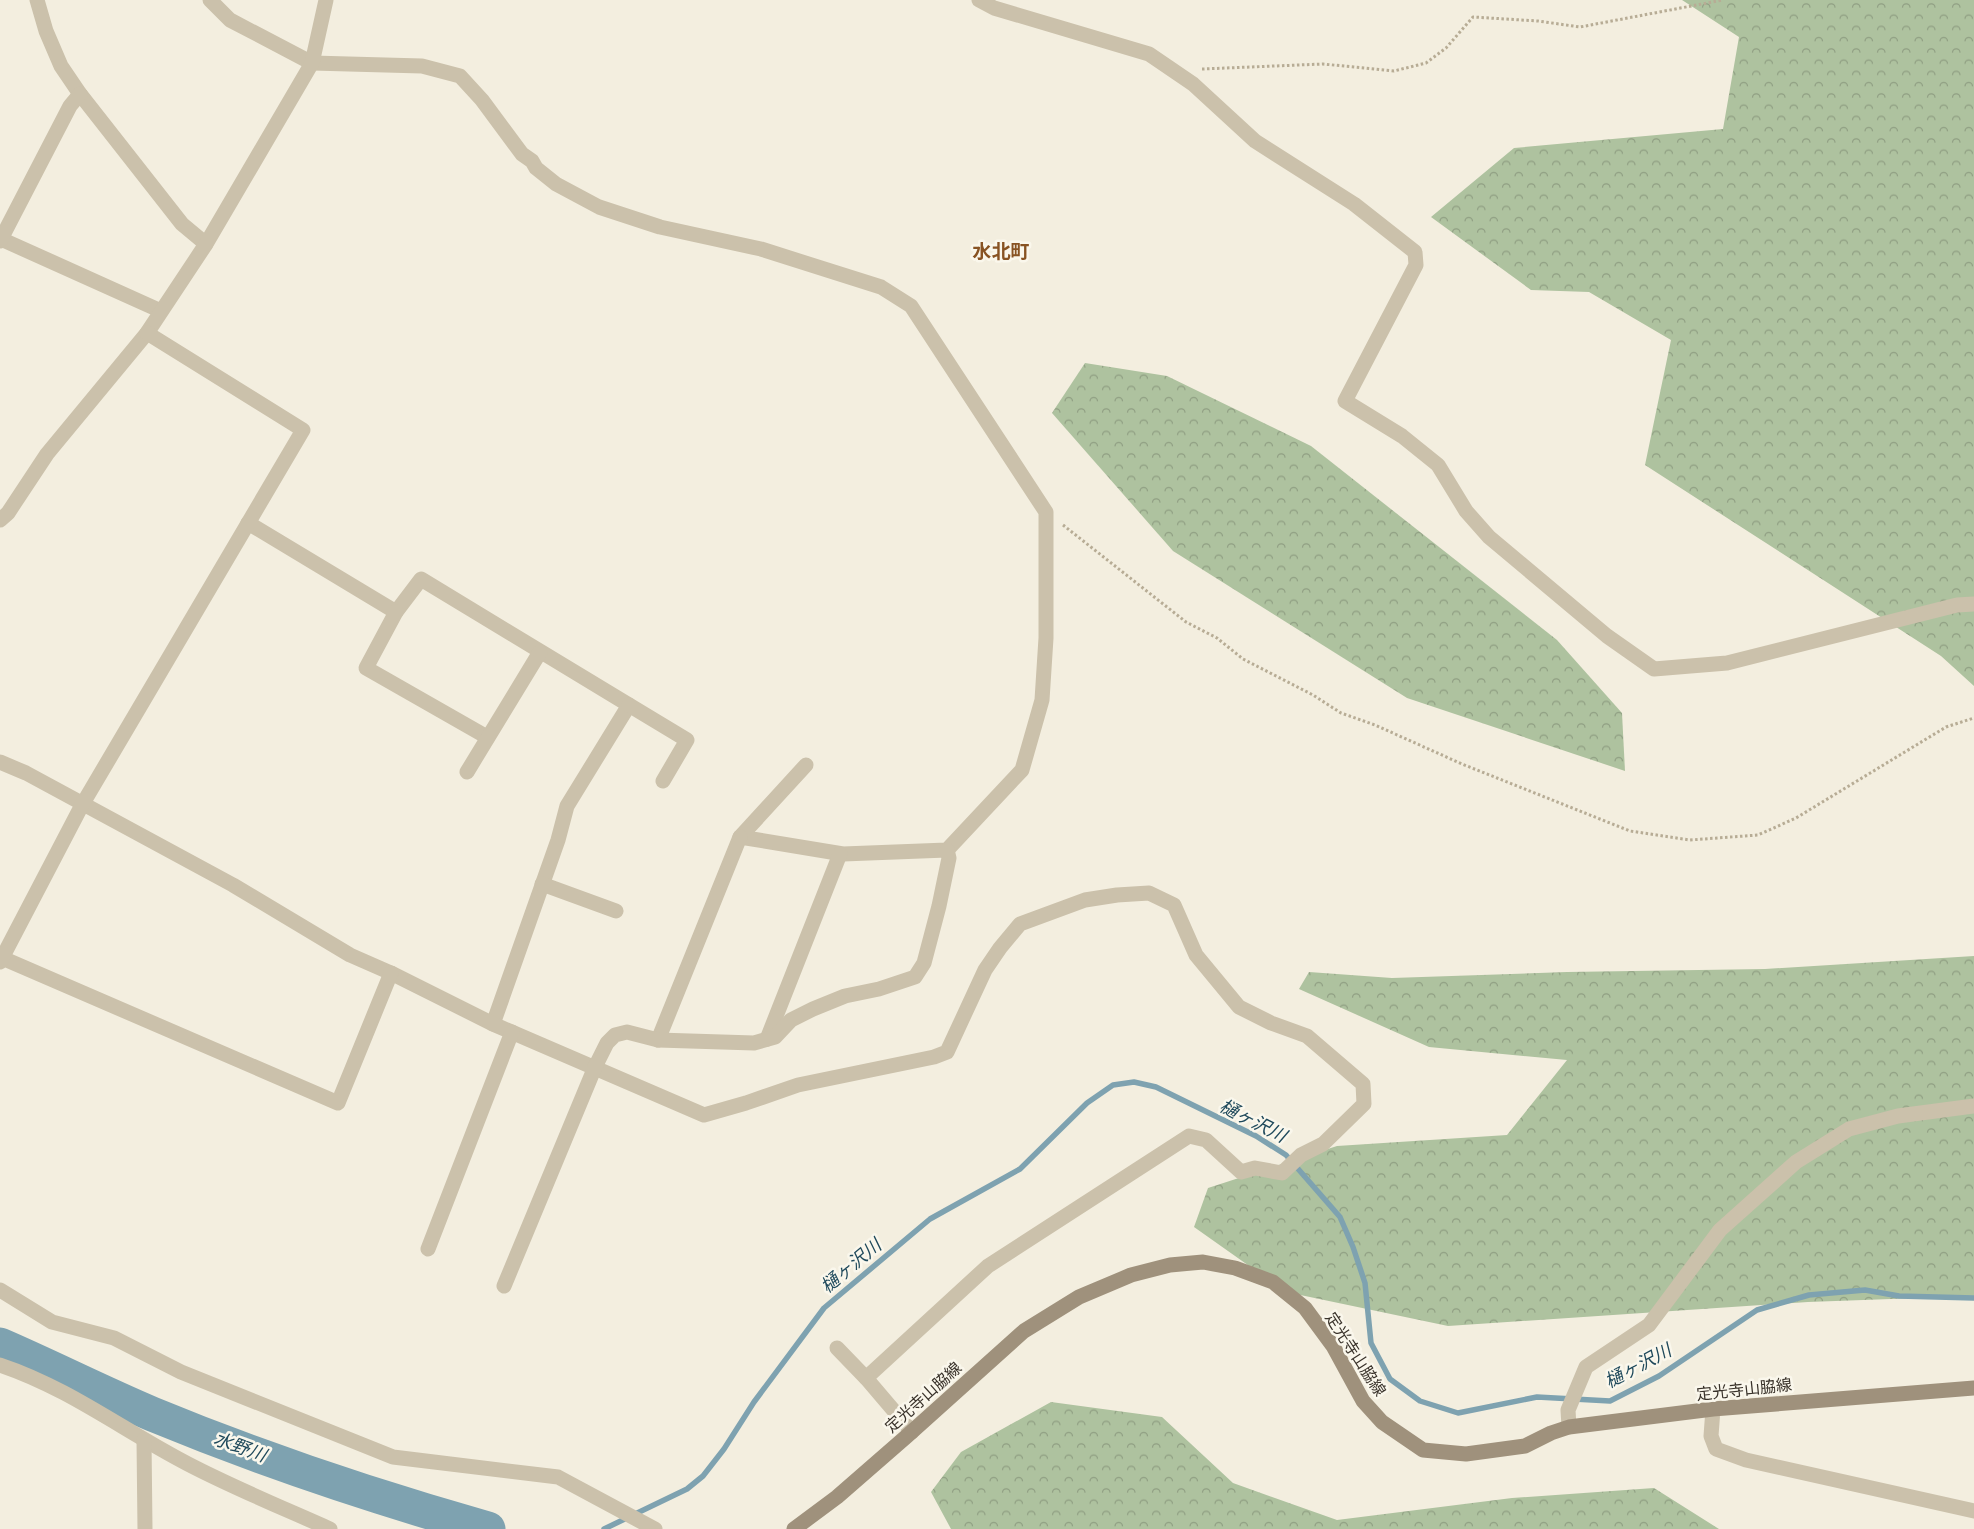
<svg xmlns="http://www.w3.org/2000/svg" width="1974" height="1529" font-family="'Open Sans','Noto Sans JP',sans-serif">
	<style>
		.forest { fill: url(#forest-crowns) }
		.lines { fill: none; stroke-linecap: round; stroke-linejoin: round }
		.stream { stroke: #7ea2b0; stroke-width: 5.5 }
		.river { stroke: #7ea2b0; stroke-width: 35 }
		.path { stroke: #b7ac95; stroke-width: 3; stroke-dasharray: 2.5 2.5; stroke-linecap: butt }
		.street { stroke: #cbc1ab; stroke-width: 15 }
		.secondary { stroke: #9f917c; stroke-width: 15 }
		.labels { text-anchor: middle; stroke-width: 5; stroke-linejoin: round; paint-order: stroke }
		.street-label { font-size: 16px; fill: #39322a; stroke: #faf7ec }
		.water-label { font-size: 18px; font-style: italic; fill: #1f495b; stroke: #faf7ec }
		.quarter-label { font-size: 19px; font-weight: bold; fill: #885323; stroke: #faf7ec }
	</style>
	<defs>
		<pattern id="forest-crowns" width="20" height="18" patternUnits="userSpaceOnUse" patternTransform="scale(1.25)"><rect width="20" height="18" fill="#aec29f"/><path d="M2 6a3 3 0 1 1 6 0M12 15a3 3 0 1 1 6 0" fill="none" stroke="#8f9e82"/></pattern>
	</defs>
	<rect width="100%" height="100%" fill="#f3eedf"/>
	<g class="forest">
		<path d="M1682 0H1974V686L1941 656 1645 465 1671 340 1589 292 1531 290 1431 217 1514 148 1723 129 1739 37Z"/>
		<path d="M1085 363 1167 376 1311 446 1557 640 1622 713 1625 771 1407 698 1173 551 1052 413Z"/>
		<path d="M1974 956V1296L1808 1302 1448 1326 1286 1292 1194 1227 1208 1188 1337 1146 1507 1135 1567 1060 1429 1047 1299 989 1309 972 1392 978 1567 972 1765 969Z"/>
		<path d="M1051 1402 1162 1417 1233 1483 1337 1520 1512 1498 1654 1488 1719 1529H951L931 1492 961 1452Z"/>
	</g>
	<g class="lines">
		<path class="stream" d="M604 1529 687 1489 703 1476 724 1449 754 1402 824 1308 930 1219 1020 1169 1087 1103 1113 1085 1134 1082 1156 1087 1256 1136 1286 1155 1340 1217 1353 1247 1365 1283 1371 1343 1390 1379 1420 1401 1458 1413 1537 1397 1610 1401 1659 1376 1757 1310 1809 1295 1865 1290 1899 1296 1974 1298"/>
		<path class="river" d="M0 1345C51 1367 100 1392 152 1414 261 1459 374 1497 488 1529"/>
		<g class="path">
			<path d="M1202 69 1323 64 1394 71 1426 63 1446 48 1473 17 1538 21 1580 27 1723 0"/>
			<path d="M1063 525 1186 622 1217 638 1243 659 1313 695 1341 713 1375 725 1462 764 1630 831 1690 840 1758 835 1796 818 1946 727 1974 718"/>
		</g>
		<g class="street">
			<path d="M37 0 46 31 61 66 80 94 182 224 206 244"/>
			<path d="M210 0 230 20 312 63 422 66 460 76 482 100 522 154 532 161 536 168 556 184 599 207 660 227 761 249 881 287 911 306 1046 512V638L1042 700 1022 770 947 850 843 854 740 837 806 765"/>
			<path d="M979 0 994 8 1149 54 1193 84 1255 141 1354 204 1415 252 1416 265 1345 401 1402 436 1438 465 1466 511 1489 537 1607 636 1654 669 1727 663 1957 605 1974 604"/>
			<path d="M1 239 161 311"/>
			<path d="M0 241 70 106 80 94"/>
			<path d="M0 520 8 513 47 454 147 333 206 244 312 63 326 0"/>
			<path d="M248 523 396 612 421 579 629 705 567 806 558 840 493 1024"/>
			<path d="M396 612 366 668 487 737"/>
			<path d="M629 705 687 740 663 781"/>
			<path d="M0 762 26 773 233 885 350 955 391 973 493 1024 704 1115 746 1103 798 1085 934 1057 947 1052 985 970 1000 948 1020 924 1085 900 1117 895 1149 893 1174 905 1196 955 1239 1007 1271 1023 1307 1036 1363 1084 1364 1104 1323 1144 1301 1155 1282 1173 1255 1168 1241 1172 1206 1140 1189 1136 988 1266 866 1378 912 1432"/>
			<path d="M467 772 540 652"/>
			<path d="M542 884 616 911"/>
			<path d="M2 958 338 1103 391 973"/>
			<path d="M0 962 82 805 303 430 147 333"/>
			<path d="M767 1039 840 854"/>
			<path d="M658 1040 740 837"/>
			<path d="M428 1249 512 1032"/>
			<path d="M504 1286 595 1067 607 1043 615 1035 627 1032 658 1040 754 1043 775 1037 791 1020 813 1009 845 996 879 989 915 977 924 963 939 906 949 858 947 850"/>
			<path d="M0 1290 52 1322 114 1338 181 1372 393 1457 558 1477 655 1529"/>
			<path d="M837 1348 866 1378"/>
			<path d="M0 1365C69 1388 124 1431 188 1464 234 1488 283 1508 330 1529"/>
			<path d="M1713 1409 1711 1436 1716 1449 1746 1460 1974 1511"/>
			<path d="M1569 1427 1568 1410 1586 1367 1649 1325 1720 1230 1796 1162 1849 1129 1898 1116 1974 1106"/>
			<path d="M144 1440 145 1529"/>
		</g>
		<path class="secondary" d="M794 1529 837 1497 907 1436 1024 1331 1079 1297 1131 1275 1170 1265 1203 1262 1235 1268 1273 1282 1305 1308 1333 1346 1363 1401 1382 1422 1423 1450 1466 1454 1525 1446 1551 1433 1569 1427 1713 1409 1974 1388"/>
	</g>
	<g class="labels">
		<g class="street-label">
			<text transform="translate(1356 1354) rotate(57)" y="6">定光寺山脇線</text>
			<text transform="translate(1744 1389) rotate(-6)" y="6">定光寺山脇線</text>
			<text transform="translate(923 1397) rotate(-42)" y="6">定光寺山脇線</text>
		</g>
		<g class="water-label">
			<text transform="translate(1253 1121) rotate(27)" y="6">樋ヶ沢川</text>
			<text transform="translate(851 1266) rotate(-40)" y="6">樋ヶ沢川</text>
			<text transform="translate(1638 1366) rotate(-28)" y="6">樋ヶ沢川</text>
			<text transform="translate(240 1447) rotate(20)" y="6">水野川</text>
		</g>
		<g class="quarter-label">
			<text x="1001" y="258">水北町</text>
		</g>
	</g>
</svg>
